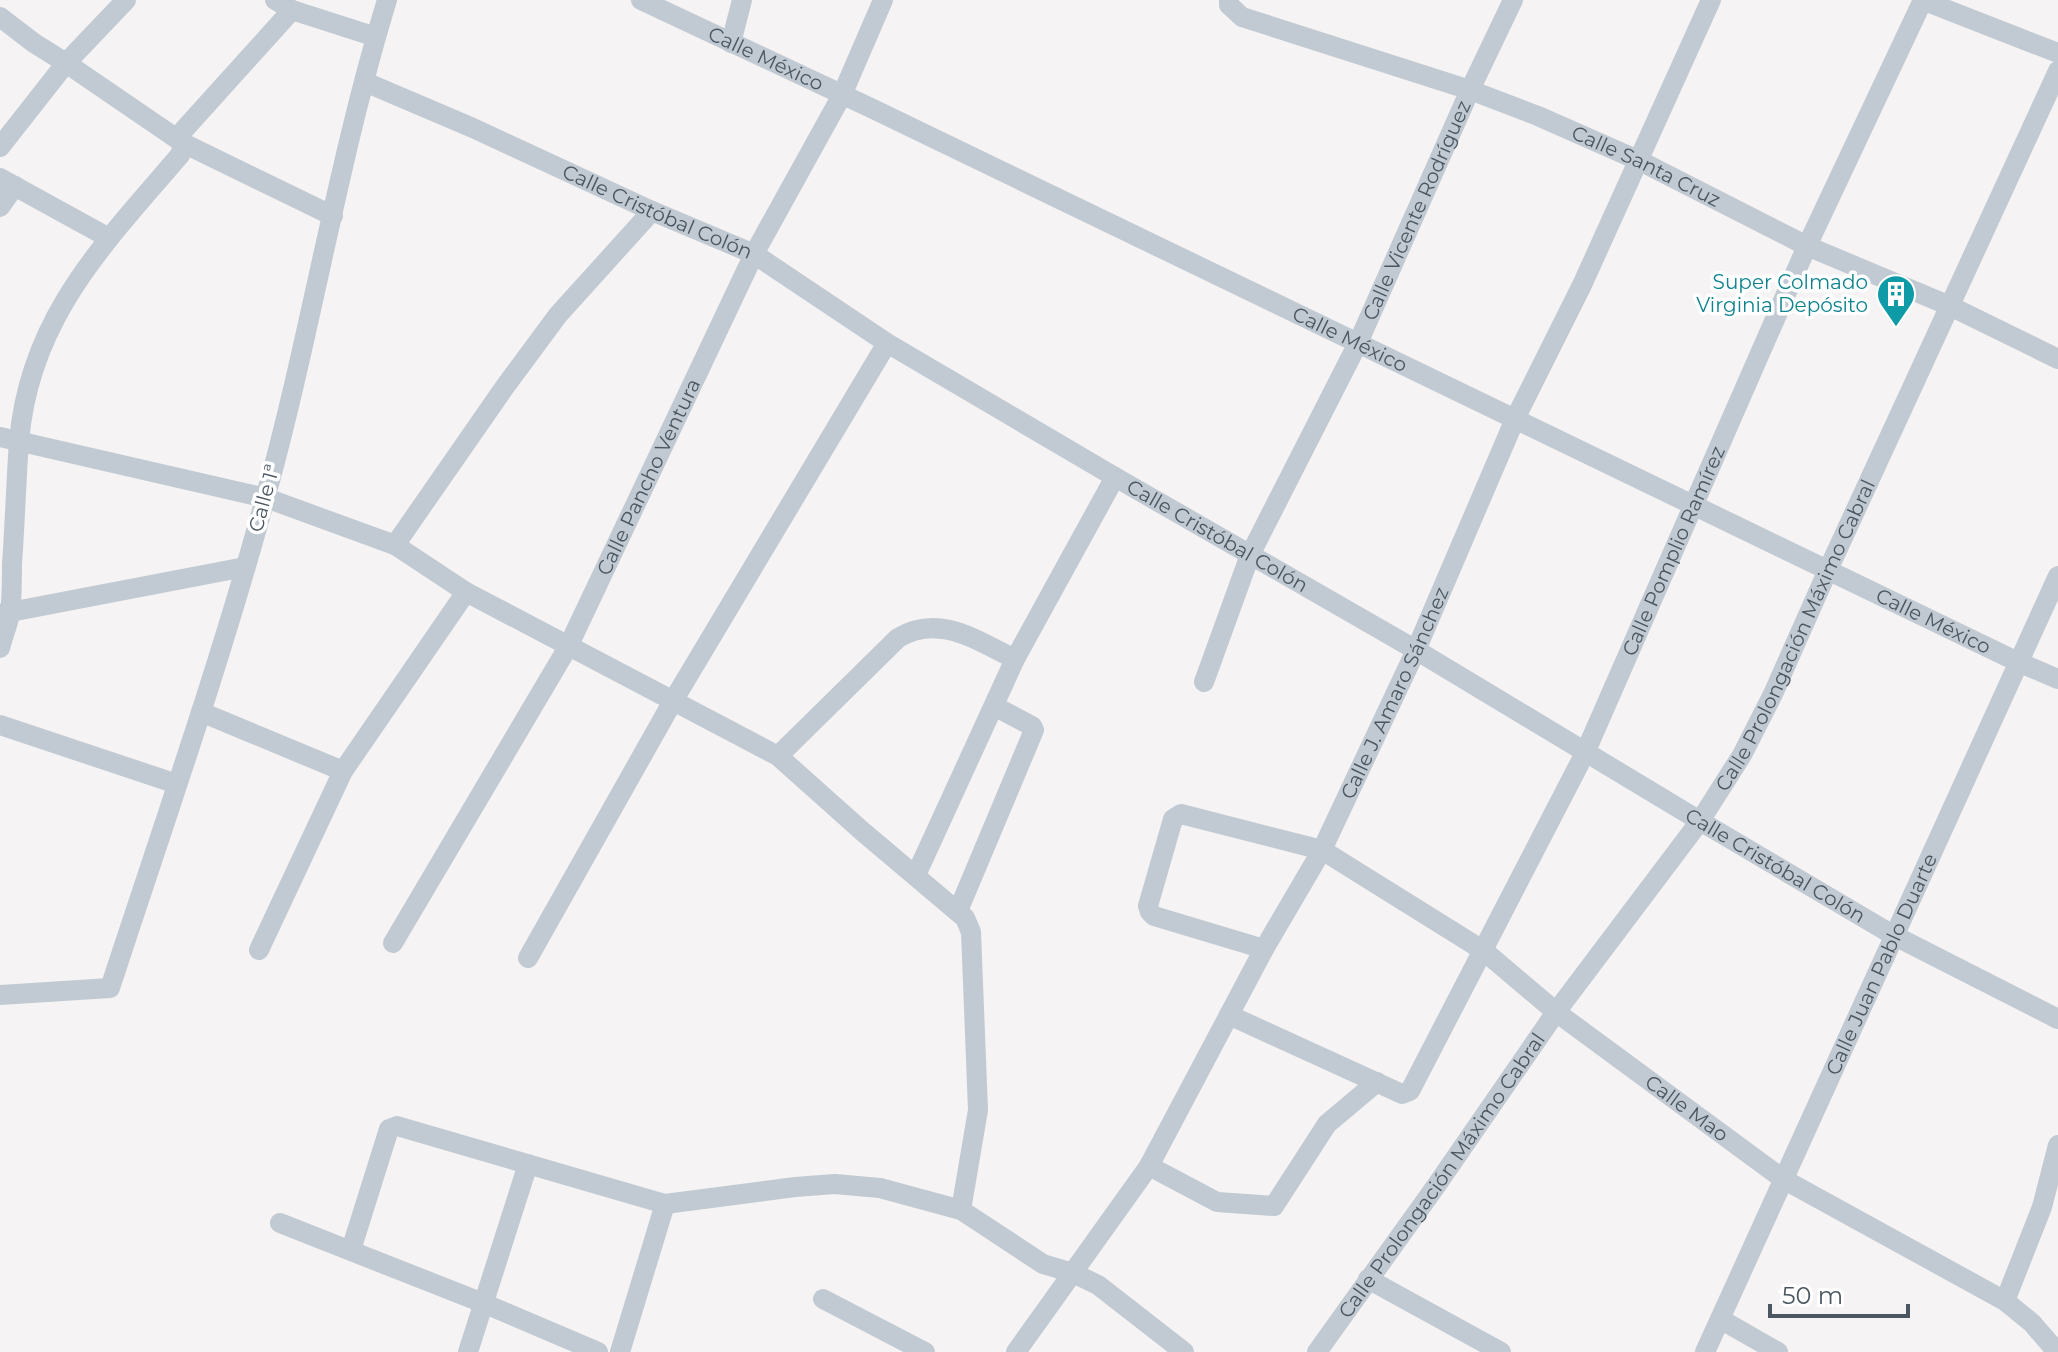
<svg xmlns="http://www.w3.org/2000/svg" width="2058" height="1352" font-family="Montserrat,sans-serif">
	<style>
		.lines { fill: none; stroke-linecap: round; stroke-linejoin: round }
		.street { stroke: #c1cad2; stroke-width: 20 }
		.labels { text-anchor: middle; stroke-width: 7; stroke-linejoin: round; paint-order: stroke }
		.street-label { font-size: 20px; fill: #4a5661; stroke: #fff }
		.culture-label { font-size: 20px; fill: #0d838f; stroke: #fff; text-anchor: end }
	</style>
	<rect width="100%" height="100%" fill="#f5f3f3"/>
	<g class="lines">
		<g class="street">
			<path d="M275 0 292 10 376 37"/>
			<path id="s1" d="M641 0 871 108 2018 662 2058 679"/>
			<path id="s2" d="M1229 0V5L1242 17 1470 90 1538 116 1640 161 1807 246 1950 306 2058 359"/>
			<path d="M1922 0 2058 53"/>
			<path d="M0 17 34 43 66 63 183 143 333 216"/>
			<path d="M731 43 742 0"/>
			<path id="s3" d="M365 82 473 128 652 211 754 254 887 343 1115 477 1416 650 1700 821 1893 935 2058 1019"/>
			<path d="M0 147 66 63 126 0"/>
			<path d="M0 178 109 238"/>
			<path d="M0 207 15 186"/>
			<path d="M0 437 266 498 395 545 466 592 778 756 862 831 965 918 971 932 978 1110 961 1210"/>
			<path d="M395 545 504 388 558 315 652 211"/>
			<path d="M0 614 245 567"/>
			<path d="M0 648C3 636 8 625 10 613 12 597 12 580 12 564 15 523 16 482 19 442 29 318 104 244 180 155L183 146 181 133 292 10"/>
			<path id="s4" d="M1204 682 1250 555 1358 343 1470 90 1513 0"/>
			<path d="M201 712 343 771"/>
			<path d="M0 725 177 784"/>
			<path d="M778 756 898 638C940 613 977 641 1015 659"/>
			<path d="M916 875 1015 659 1115 477"/>
			<path d="M958 911 1034 730 1032 726 994 706"/>
			<path id="s5" d="M393 943 568 647 754 254 842 95 883 0"/>
			<path id="s6" d="M1264 949 1154 916 1150 912 1148 906 1173 819 1181 814 1322 850 1484 951 1556 1012 1783 1179 2005 1301 2032 1323 2057 1352"/>
			<path d="M259 950 343 771 466 592"/>
			<path d="M528 958 673 701 887 343"/>
			<path d="M0 995 110 988C163 826 220 664 265 499 311 334 337 163 387 0"/>
			<path id="s7" d="M1229 1015 1402 1094 1410 1091 1585 753 1807 246 1923 0"/>
			<path d="M1149 1166 1217 1202 1274 1206 1327 1124 1377 1082"/>
			<path d="M280 1223 483 1303 598 1352"/>
			<path d="M351 1250 389 1129 397 1126 665 1204"/>
			<path d="M1368 1279 1501 1352"/>
			<path d="M823 1299 925 1352"/>
			<path d="M2005 1301 2042 1207 2058 1145"/>
			<path d="M1720 1319 1778 1352"/>
			<path d="M468 1352 528 1164"/>
			<path d="M620 1352 665 1204 795 1187 835 1184 880 1188 961 1210 1043 1264 1073 1273 1098 1285 1184 1352"/>
			<path id="s8" d="M1016 1352 1149 1166 1264 949 1322 850 1416 650 1515 419 1582 285 1711 0"/>
			<path id="s9" d="M1317 1352 1436 1186 1556 1012 1700 821 1742 755 1773 694 1828 570 2058 71"/>
			<path id="s10" d="M1705 1352 2058 576"/>
		</g>
	</g>
	<defs>
		<symbol id="building-pin" viewBox="-11 -11 22 30"><path d="M0 17L-7.5 6A9.5 9.5 0 1 1 7.5 6Z" fill="#0f9aa8" stroke="#fff"/><path d="M-4-6H4V6H1V3H-1V6H-4ZM-2.5-4.3h1.7v1.8h-1.7ZM.8-4.3h1.7v1.8H.8ZM-2.5-1h1.7V.8h-1.7ZM.8-1h1.7V.8H.8Z" fill="#fff"/></symbol>
	</defs>
	<g fill-rule="evenodd">
		<use href="#building-pin" x="1874" y="272" width="44" height="60"/>
	</g>
	<g class="labels">
		<g class="street-label">
			<text dy="7" stroke="none"><textPath href="#s1" startOffset="138">Calle México</textPath></text>
			<text dy="7" stroke="none"><textPath href="#s2" startOffset="454">Calle Santa Cruz</textPath></text>
			<text dy="7" stroke="none"><textPath href="#s4" startOffset="518">Calle Vicente Rodríguez</textPath></text>
			<text dy="7" stroke="none"><textPath href="#s3" startOffset="320">Calle Cristóbal Colón</textPath></text>
			<text dy="7" stroke="none"><textPath href="#s1" startOffset="786">Calle México</textPath></text>
			<text dy="7" stroke="none"><textPath href="#s5" startOffset="532">Calle Pancho Ventura</textPath></text>
			<text transform="translate(264 498) rotate(-75)" y="7">Calle 1ª</text>
			<text dy="7" stroke="none"><textPath href="#s3" startOffset="968">Calle Cristóbal Colón</textPath></text>
			<text dy="7" stroke="none"><textPath href="#s7" startOffset="800">Calle Pomplio Ramírez</textPath></text>
			<text dy="7" stroke="none"><textPath href="#s1" startOffset="1434">Calle México</textPath></text>
			<text dy="7" stroke="none"><textPath href="#s9" startOffset="864">Calle Prolongación Máximo Cabral</textPath></text>
			<text dy="7" stroke="none"><textPath href="#s8" startOffset="762">Calle J. Amaro Sánchez</textPath></text>
			<text dy="7" stroke="none"><textPath href="#s3" startOffset="1616">Calle Cristóbal Colón</textPath></text>
			<text dy="7" stroke="none"><textPath href="#s10" startOffset="426">Calle Juan Pablo Duarte</textPath></text>
			<text dy="7" stroke="none"><textPath href="#s6" startOffset="820">Calle Mao</textPath></text>
			<text dy="7" stroke="none"><textPath href="#s9" startOffset="216">Calle Prolongación Máximo Cabral</textPath></text>
		</g>
		<g class="culture-label">
			<text x="1868" y="289">Super Colmado<tspan x="1868" dy="23">Virginia Depósito</tspan></text>
		</g>
	</g>
	<path d="M1770 1304v12h138v-12" fill="none" stroke="#4a5661" stroke-width="4"/>
	<text x="1782" y="1304" font-size="24" fill="#4a5661" stroke="#ffffff" stroke-width="6" paint-order="stroke">50 m</text>
</svg>
